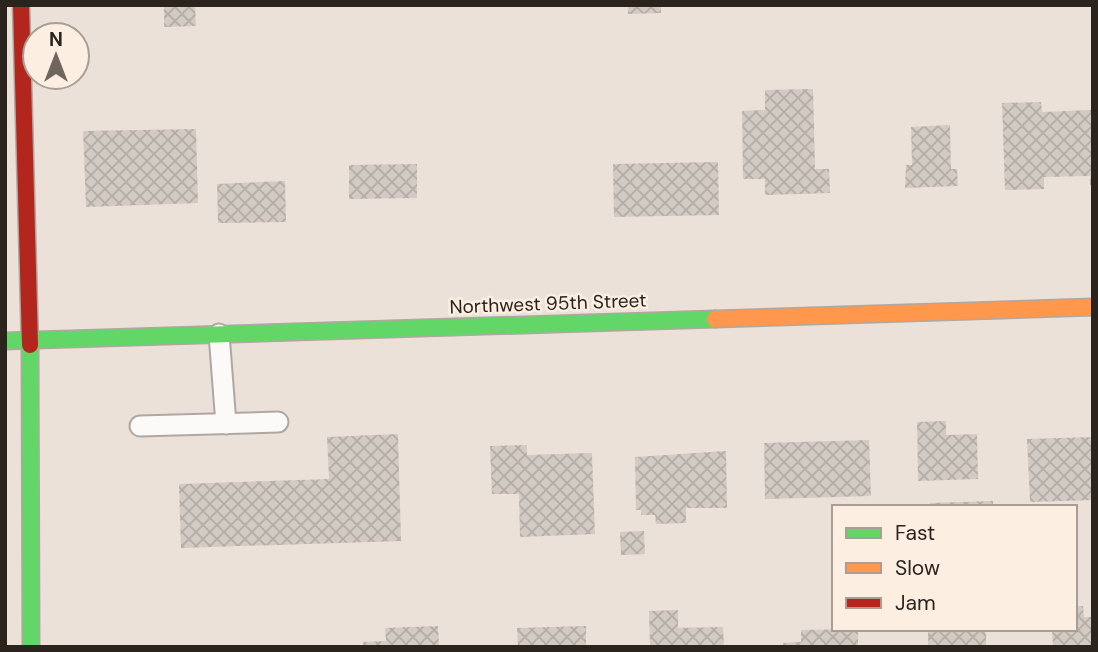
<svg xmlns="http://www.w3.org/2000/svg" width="1098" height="652" font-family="'DM Sans',sans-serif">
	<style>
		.building { fill: url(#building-cross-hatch) }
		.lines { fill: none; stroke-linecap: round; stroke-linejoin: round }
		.lane-casing { stroke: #afa7a1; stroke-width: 23 }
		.fast-casing { stroke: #afa7a1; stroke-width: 19 }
		.slow-casing { stroke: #afa7a1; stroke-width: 19 }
		.jam-casing { stroke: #afa7a1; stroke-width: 19 }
		.lane { stroke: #fcfaf9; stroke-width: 19 }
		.fast { stroke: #63d668; stroke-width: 16 }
		.slow { stroke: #ff974d; stroke-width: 16 }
		.jam { stroke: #b3261e; stroke-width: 16 }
		.labels { text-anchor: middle; stroke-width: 5; stroke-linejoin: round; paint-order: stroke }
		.street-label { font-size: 19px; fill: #2a231e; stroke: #fdeee2 }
	</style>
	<defs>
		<pattern id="building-cross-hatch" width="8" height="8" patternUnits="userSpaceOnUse" patternTransform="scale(1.75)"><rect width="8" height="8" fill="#d2cac3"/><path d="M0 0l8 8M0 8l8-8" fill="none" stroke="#b4ada7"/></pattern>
	</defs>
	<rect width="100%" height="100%" fill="#ebe1d9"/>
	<g class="building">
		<path d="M164 5H195L196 26 164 27Z"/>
		<path d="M628 5H661V13L628 14Z"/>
		<path d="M813 89 815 169H829L830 193 765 195V179H743L742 111 765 110V90Z"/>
		<path d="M1041 102 1042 112 1093 110V185H1090V176L1044 177V189L1005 190 1002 103Z"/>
		<path d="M950 125 951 169H957L958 186 905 188 906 165H912L911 127Z"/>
		<path d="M196 129 198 203 86 207 83 131Z"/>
		<path d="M718 162 719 215 614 217 613 164Z"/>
		<path d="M417 164V198L349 199V165Z"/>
		<path d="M285 181 286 222 218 223 217 184Z"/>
		<path d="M946 421V435L977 434 978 479 918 481 917 422Z"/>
		<path d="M398 434 401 541 181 548 179 484 329 479 327 437Z"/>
		<path d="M1093 437V500L1030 502 1027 439Z"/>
		<path d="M869 440 871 496 765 499 764 443Z"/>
		<path d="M527 445V455L592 453 595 534 520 537 519 494H492L490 446Z"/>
		<path d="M726 451 727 508H686V523L656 524 655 515H641V510H636L635 457Z"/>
		<path d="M993 501V507H930V503Z"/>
		<path d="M644 531 645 554 621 555 620 532Z"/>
		<path d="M1075 606H1083L1084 617H1093V647H1053L1052 629H1075Z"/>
		<path d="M678 610V628L723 627 724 647H650L649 611Z"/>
		<path d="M438 626 439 647H364L363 642 386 641 385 628Z"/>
		<path d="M586 626V647H518L517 628Z"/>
		<path d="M858 629V647H784L783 643 801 642V630Z"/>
		<path d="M931 629H986V647H928V632H931Z"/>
	</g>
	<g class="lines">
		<defs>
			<g id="lane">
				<path d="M219 334 226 424"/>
				<path d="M140 426 278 422"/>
			</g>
			<g id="fast">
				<path d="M5 341 715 319"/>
				<path d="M30 345 31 647"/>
			</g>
			<path id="slow" d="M715 319 1093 307"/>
			<path id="jam" d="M21 5 30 345"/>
		</defs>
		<use href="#lane" class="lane-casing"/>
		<use href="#fast" class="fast-casing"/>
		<use href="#slow" class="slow-casing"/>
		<use href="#jam" class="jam-casing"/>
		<use href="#lane" class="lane"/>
		<use href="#fast" class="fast"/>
		<use href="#slow" class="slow"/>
		<use href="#jam" class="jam"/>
	</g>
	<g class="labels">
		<g class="street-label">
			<text transform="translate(548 303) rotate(-2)" y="7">Northwest 95th Street</text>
		</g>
	</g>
	<rect width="1098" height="652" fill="none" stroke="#2a231e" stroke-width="14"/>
	<rect x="832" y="505" width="245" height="126" fill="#fdeee2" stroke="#a99d94" stroke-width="2"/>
	<rect x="846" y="528" width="35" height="10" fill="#63d668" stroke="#a99d94" stroke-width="2"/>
	<text x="895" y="540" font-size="21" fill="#2a231e">Fast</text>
	<rect x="846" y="563" width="35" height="10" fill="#ff974d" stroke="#a99d94" stroke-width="2"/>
	<text x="895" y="575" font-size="21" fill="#2a231e">Slow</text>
	<rect x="846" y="598" width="35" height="10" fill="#b3261e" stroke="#a99d94" stroke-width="2"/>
	<text x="895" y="610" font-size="21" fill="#2a231e">Jam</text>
	<g transform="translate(56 56)"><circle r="33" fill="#fdeee2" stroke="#a99d94" stroke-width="2"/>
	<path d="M0-5L12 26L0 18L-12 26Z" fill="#6e665f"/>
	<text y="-10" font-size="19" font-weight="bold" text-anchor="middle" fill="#2a231e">N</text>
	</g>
</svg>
